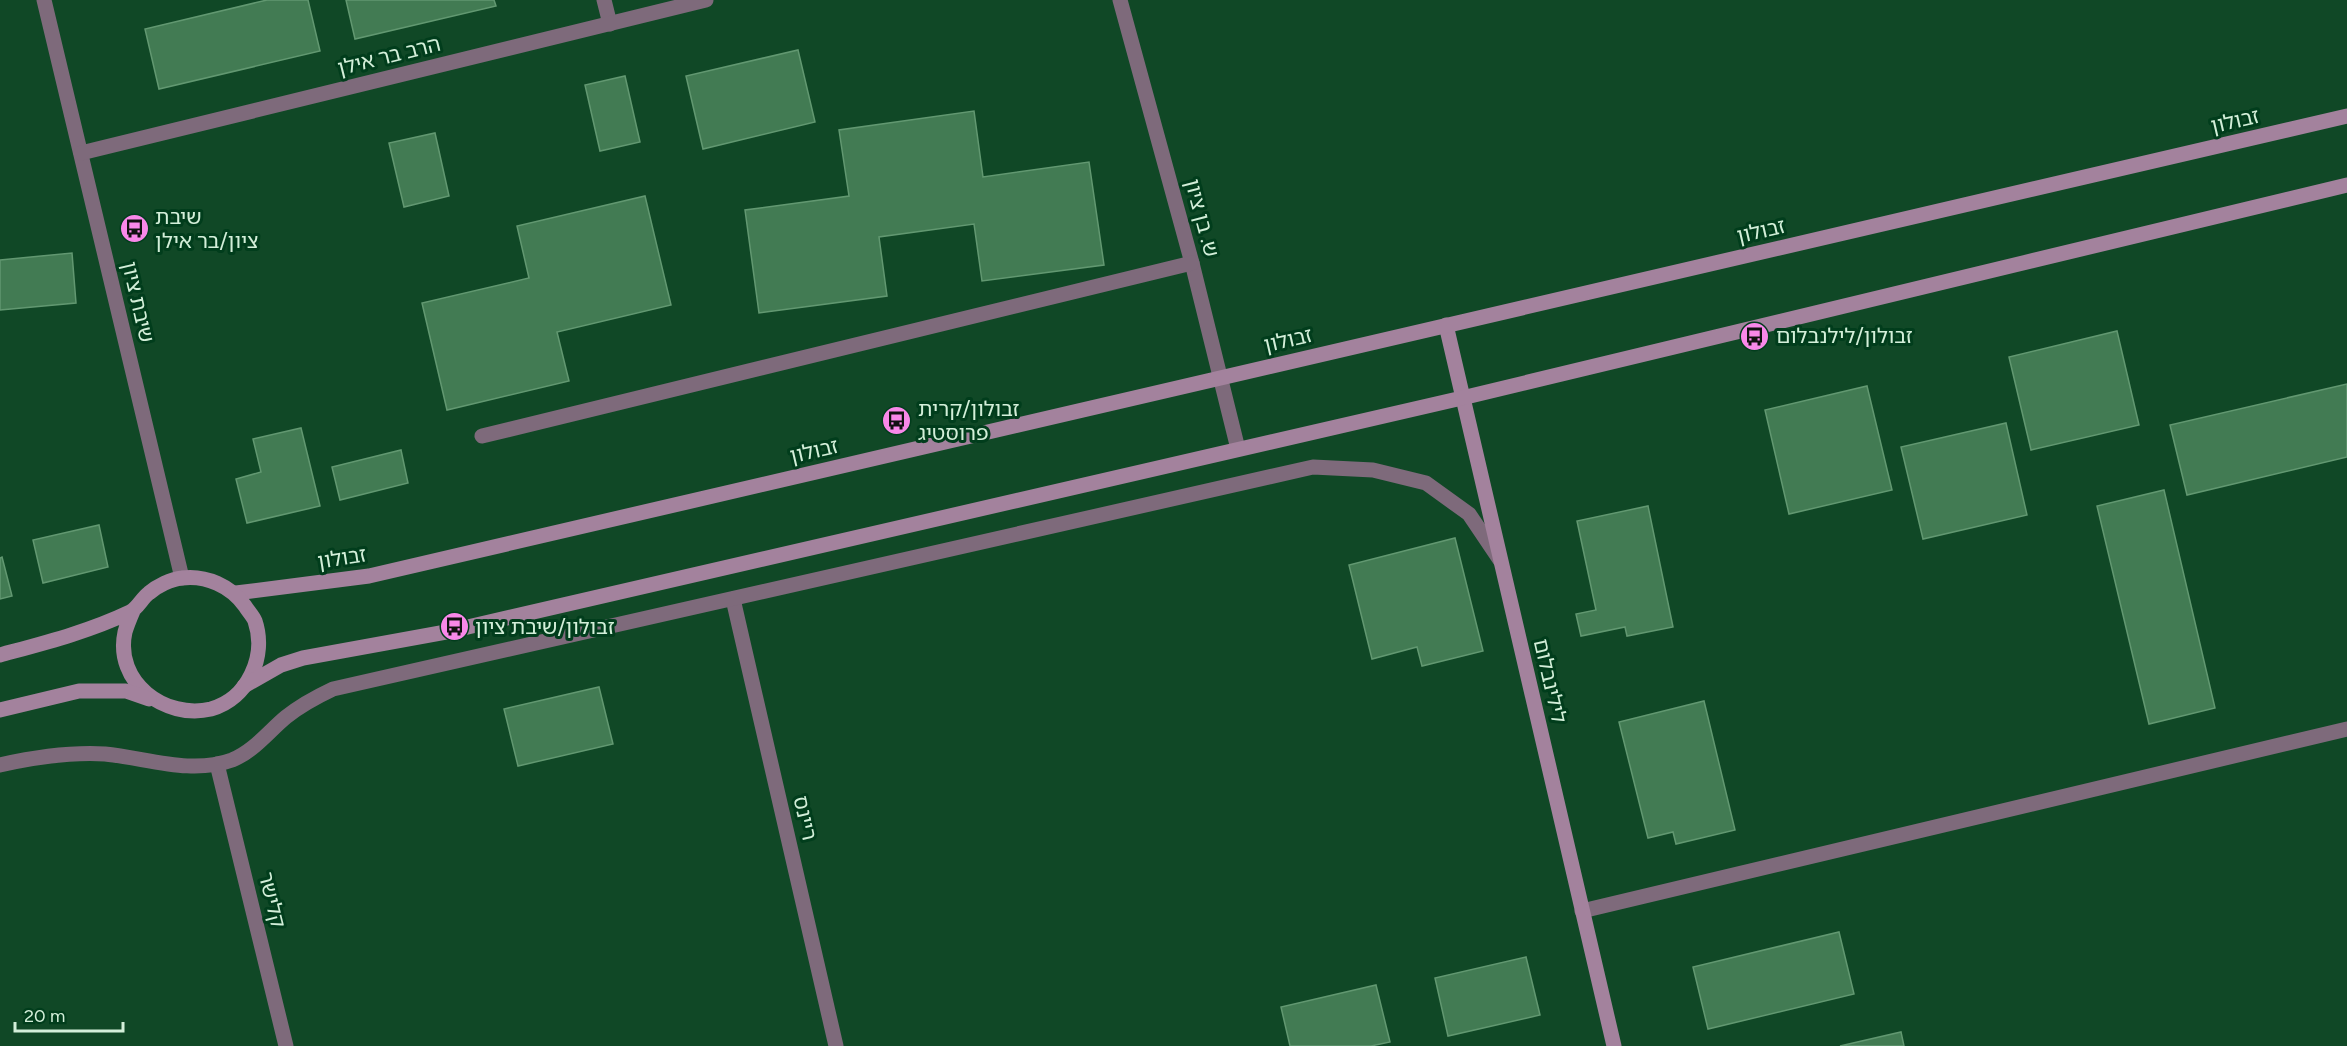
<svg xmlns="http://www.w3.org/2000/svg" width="2347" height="1046" font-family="Figtree,'Noto Sans Hebrew',sans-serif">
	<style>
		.building { fill: #427b53; stroke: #629871; stroke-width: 1.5 }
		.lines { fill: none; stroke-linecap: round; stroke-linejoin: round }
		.street { stroke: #7e6a7b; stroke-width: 15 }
		.secondary { stroke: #a3829d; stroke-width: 15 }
		.labels { text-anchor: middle; stroke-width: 6; stroke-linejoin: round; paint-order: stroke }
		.street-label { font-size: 21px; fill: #d3efd9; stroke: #013d1c }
		.poi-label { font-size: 21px; fill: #d3efd9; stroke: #013d1c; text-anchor: start }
	</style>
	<rect width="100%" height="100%" fill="#104826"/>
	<g class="building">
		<path d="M267 0H308L320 51 159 89 145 29Z"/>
		<path d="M346 0H494L496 6 355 39Z"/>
		<path d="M798 50 815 122 703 149 686 76Z"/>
		<path d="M625 76 640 142 600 151 585 85Z"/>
		<path d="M974 111 983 177 1089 162 1104 265 982 281 974 224 879 237 887 296 759 313 745 210 849 196 839 130Z"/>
		<path d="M435 133 449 196 404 207 389 143Z"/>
		<path d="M645 196 671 305 557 332 569 381 447 410 422 303 529 278 517 226Z"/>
		<path d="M72 253 76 303 0 310V260Z"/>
		<path d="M2117 331 2139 425 2031 450 2009 357Z"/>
		<path d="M2347 384V457L2187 495 2170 425Z"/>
		<path d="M1867 386 1892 490 1789 514 1765 410Z"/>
		<path d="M2006 423 2027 515 1923 539 1901 447Z"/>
		<path d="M301 428 320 506 247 523 236 479 261 472 253 439Z"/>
		<path d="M401 450 408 483 340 500 332 467Z"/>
		<path d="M2164 490 2215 708 2149 724 2097 506Z"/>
		<path d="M1648 506 1673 627 1627 636 1625 627 1581 636 1576 614 1596 610 1577 521Z"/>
		<path d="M99 525 108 567 43 583 33 540Z"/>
		<path d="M1455 538 1483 651 1422 666 1417 647 1372 659 1349 565Z"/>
		<path d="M2 557 12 596 0 599V558Z"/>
		<path d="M599 687 613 744 518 766 504 709Z"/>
		<path d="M1704 701 1735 830 1676 844 1673 832 1648 838 1619 722Z"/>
		<path d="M1839 932 1854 994 1708 1029 1693 967Z"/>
		<path d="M1526 957 1540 1015 1448 1036 1435 978Z"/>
		<path d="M1376 985 1390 1042 1371 1046H1290L1281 1007Z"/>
		<path d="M1901 1032 1904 1046H1840Z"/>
	</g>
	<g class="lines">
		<g class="street">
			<path d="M44 0 182 578"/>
			<path d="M604 0 610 24"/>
			<path d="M1120 0 1192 263 1238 449"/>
			<path d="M81 153 706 0"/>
			<path d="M482 436 1192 263"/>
			<path d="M733 599 836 1046"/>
			<path d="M217 764 286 1046"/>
			<path d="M0 765C35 757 69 752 105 754 147 758 191 775 232 760 254 751 268 732 286 717 301 705 316 697 333 689L1313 467 1373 470 1426 483 1469 514 1500 560"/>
			<path d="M1582 911 2347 729"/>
		</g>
		<g class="secondary">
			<path d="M1446 325 1614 1046"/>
			<path d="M236 593 369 576 2347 116"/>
			<path d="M0 655C44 643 88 632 130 612 138 608 142 598 149 593 157 586 171 579 182 578 206 575 231 586 245 606 248 611 253 616 255 621 267 656 248 699 211 709 165 720 114 682 125 632 127 625 130 618 133 611"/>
			<path d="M244 686 281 665 303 658 446 632 1462 398 2347 185"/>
			<path d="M0 710 79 691H126L149 699"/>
		</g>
	</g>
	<defs>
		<symbol id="bus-disc" viewBox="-11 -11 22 22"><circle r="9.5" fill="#f988e9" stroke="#013d1c"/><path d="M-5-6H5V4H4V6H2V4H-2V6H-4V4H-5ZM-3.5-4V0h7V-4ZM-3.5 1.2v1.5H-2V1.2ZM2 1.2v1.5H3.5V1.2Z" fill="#111"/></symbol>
	</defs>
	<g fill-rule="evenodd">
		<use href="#bus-disc" x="118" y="212" width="33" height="33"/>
		<use href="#bus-disc" x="1738" y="320" width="33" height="33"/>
		<use href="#bus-disc" x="880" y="404" width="33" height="33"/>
		<use href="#bus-disc" x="438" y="610" width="33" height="33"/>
	</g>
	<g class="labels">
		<g class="street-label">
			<text transform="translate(389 56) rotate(-14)" y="7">הרב בר אילן</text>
			<text transform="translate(2235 121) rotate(-13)" y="7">זבולון</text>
			<text transform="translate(1202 218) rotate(75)" y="7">ש. בן ציון</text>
			<text transform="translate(1761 231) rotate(-13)" y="7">זבולון</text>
			<text transform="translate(138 302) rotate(77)" y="7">שיבת ציון</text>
			<text transform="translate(1288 340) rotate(-13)" y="7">זבולון</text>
			<text transform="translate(814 451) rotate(-13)" y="7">זבולון</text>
			<text transform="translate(342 558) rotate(-9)" y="7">זבולון</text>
			<text transform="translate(1550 681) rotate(77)" y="7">לילינבלום</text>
			<text transform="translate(805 818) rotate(77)" y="7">ריינס</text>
			<text transform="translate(272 900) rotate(76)" y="7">קלישר</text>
		</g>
		<g class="poi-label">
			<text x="155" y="224">שיבת<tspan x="155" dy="24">ציון/בר אילן</tspan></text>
			<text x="1776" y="343">זבולון/לילנבלום</text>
			<text x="918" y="416">זבולון/קרית<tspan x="918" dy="24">פרוסטיג</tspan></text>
			<text x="475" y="634">זבולון/שיבת ציון</text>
		</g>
	</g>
	<path d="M15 1022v9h108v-9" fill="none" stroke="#d3efd9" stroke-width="3"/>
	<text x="24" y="1022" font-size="18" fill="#d3efd9" stroke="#013d1c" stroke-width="4.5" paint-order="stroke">20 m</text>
</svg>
